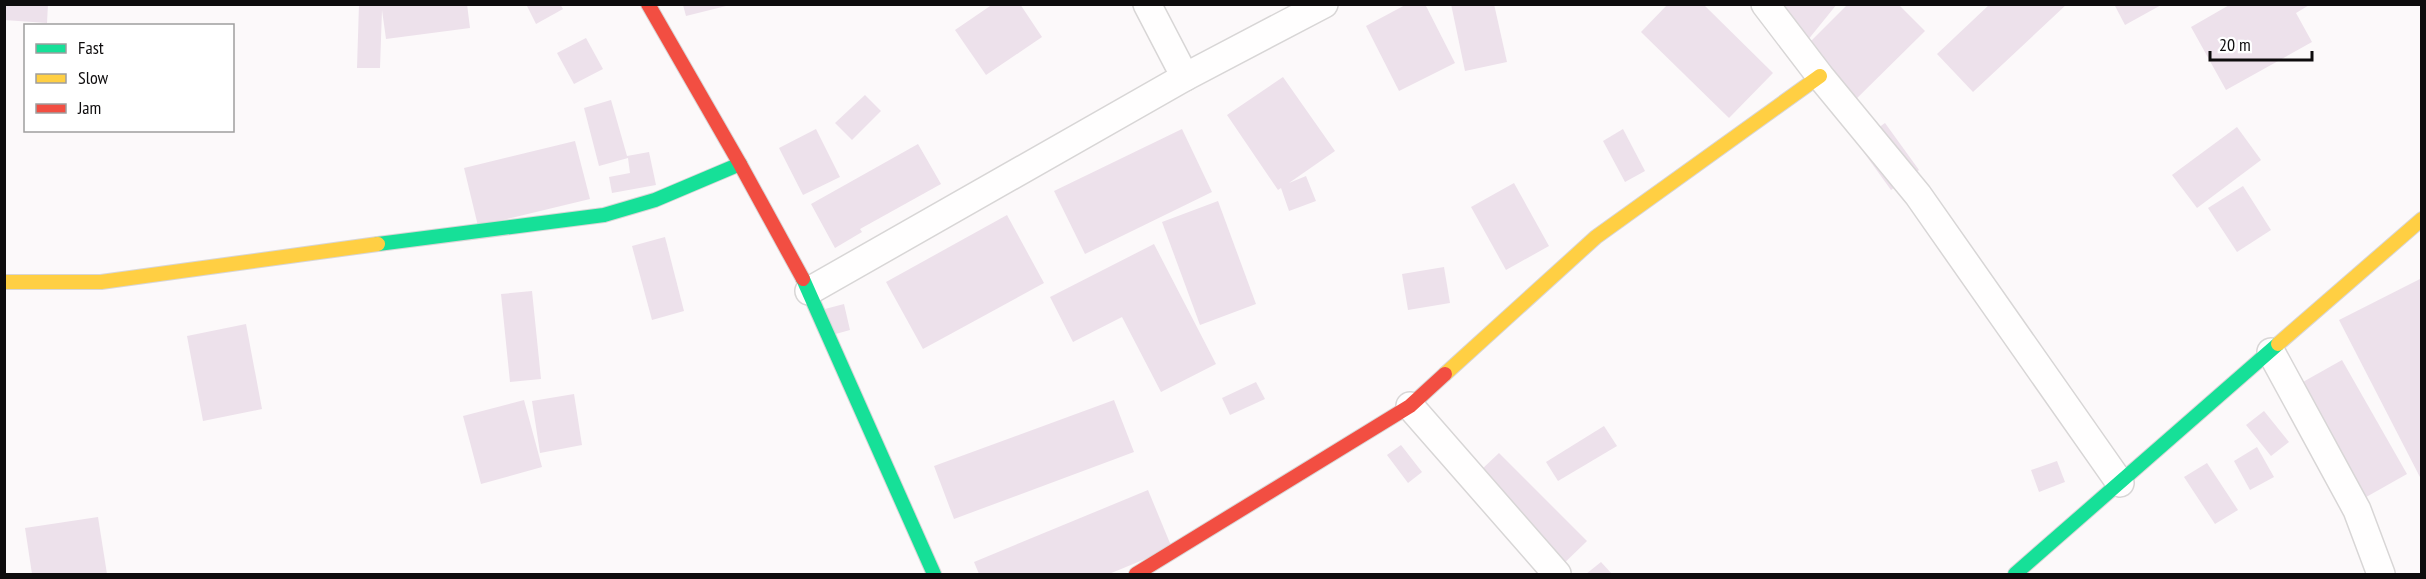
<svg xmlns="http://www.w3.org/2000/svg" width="2426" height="579" font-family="'PT Sans Narrow',sans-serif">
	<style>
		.building { fill: #ede1eb }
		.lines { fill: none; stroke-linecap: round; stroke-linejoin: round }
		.street-casing { stroke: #d8d6d6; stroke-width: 30 }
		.fast-casing { stroke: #d8d6d6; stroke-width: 16 }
		.slow-casing { stroke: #d8d6d6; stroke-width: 16 }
		.jam-casing { stroke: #d8d6d6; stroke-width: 16 }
		.street { stroke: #fffefe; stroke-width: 27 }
		.fast { stroke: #16e098; stroke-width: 14 }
		.slow { stroke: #ffcf43; stroke-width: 14 }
		.jam { stroke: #f24e42; stroke-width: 14 }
	</style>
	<rect width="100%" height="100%" fill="#fcf9fa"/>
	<g class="building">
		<path d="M4 4H48L47 23 4 20Z"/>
		<path d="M359 4H467L470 28 386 39 382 10 380 68H357Z"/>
		<path d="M526 4H560L563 9 536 24Z"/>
		<path d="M993 4H1020L1042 37 986 75 955 30Z"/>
		<path d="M1407 4H1425L1455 63 1399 91 1366 26Z"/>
		<path d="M1451 4H1494L1507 62 1465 71Z"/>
		<path d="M1668 4H1703L1773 73 1729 118 1641 32Z"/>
		<path d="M1781 4H1837L1803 46Z"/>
		<path d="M1848 4H1898L1925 31 1848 107 1796 56Z"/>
		<path d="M1990 4H2067L1973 92 1937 54Z"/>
		<path d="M2114 4H2163L2125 25Z"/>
		<path d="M2231 4H2311L2296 13 2312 42 2226 90 2191 27Z"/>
		<path d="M683 5H730L686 16Z"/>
		<path d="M586 38 603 69 574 84 557 53Z"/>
		<path d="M1283 77 1335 151 1289 183 1306 176 1316 201 1289 211 1281 188 1278 190 1227 115Z"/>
		<path d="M865 95 881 111 852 140 835 123Z"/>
		<path d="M611 100 627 156 649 152 656 185 612 193 609 177 630 173 628 158 599 166 584 108Z"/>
		<path d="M1885 123 1919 170 1891 190 1857 143Z"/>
		<path d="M2237 127 2261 160 2197 208 2172 175Z"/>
		<path d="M816 129 840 177 803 195 779 148Z"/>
		<path d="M1182 129 1212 192 1085 254 1054 191Z"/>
		<path d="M1623 129 1645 171 1625 182 1603 141Z"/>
		<path d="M575 141 590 199 478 226 464 168Z"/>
		<path d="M918 144 941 184 860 229 862 232 835 248 811 204Z"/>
		<path d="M1514 183 1549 246 1506 270 1471 207Z"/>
		<path d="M2243 186 2271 230 2237 252 2208 208Z"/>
		<path d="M1218 201 1256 304 1200 325 1162 222Z"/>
		<path d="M1007 215 1044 283 923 349 886 282Z"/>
		<path d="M665 237 684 311 652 320 632 246Z"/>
		<path d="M1154 244 1216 364 1161 392 1122 317 1073 342 1050 297Z"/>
		<path d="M1444 267 1450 303 1408 310 1402 274Z"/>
		<path d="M2422 278V481L2339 320Z"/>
		<path d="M532 291 541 379 510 382 501 294Z"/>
		<path d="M844 304 850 330 832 335 825 309Z"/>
		<path d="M246 324 262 409 203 421 187 336Z"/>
		<path d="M2342 360 2407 474 2345 509 2280 395Z"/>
		<path d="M1256 382 1265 399 1230 415 1222 398Z"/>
		<path d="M574 394 582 445 540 453 532 401Z"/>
		<path d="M524 400 542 467 481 484 463 416Z"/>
		<path d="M1114 400 1134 452 954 519 934 466Z"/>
		<path d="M2264 411 2289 442 2271 456 2246 425Z"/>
		<path d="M1604 426 1617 446 1558 481 1546 462Z"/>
		<path d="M1401 445 1422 472 1408 483 1387 455Z"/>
		<path d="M2257 447 2274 477 2250 490 2234 461Z"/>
		<path d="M1499 453 1587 541 1553 574 1463 487Z"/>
		<path d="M2057 461 2065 482 2039 492 2031 470Z"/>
		<path d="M2207 463 2238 510 2215 524 2184 477Z"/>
		<path d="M1148 490 1172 548 1109 574H979L974 562Z"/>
		<path d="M98 517 107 574H32L25 528Z"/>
		<path d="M1601 562 1612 574H1586Z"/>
	</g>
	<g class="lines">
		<defs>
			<g id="street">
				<path d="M1147 4 1185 77"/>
				<path d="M1765 4 1820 76 1918 195 2120 483"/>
				<path d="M809 291 1185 77 1324 4"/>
				<path d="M2271 352 2357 510 2381 574"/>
				<path d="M1410 406 1557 574"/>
			</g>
			<g id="fast">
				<path d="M378 244 604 215 655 200 740 164"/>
				<path d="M803 279 934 574"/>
				<path d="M2015 574 2278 344"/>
			</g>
			<g id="slow">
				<path d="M4 282H101L378 244"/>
				<path d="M2278 344 2422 219"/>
				<path d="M1445 374 1596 237 1820 76"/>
			</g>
			<g id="jam">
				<path d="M648 4 740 164 803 279"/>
				<path d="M1136 574 1410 406 1445 374"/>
			</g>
		</defs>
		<use href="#street" class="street-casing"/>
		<use href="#fast" class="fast-casing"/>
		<use href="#slow" class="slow-casing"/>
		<use href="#jam" class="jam-casing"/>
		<use href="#street" class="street"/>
		<use href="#fast" class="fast"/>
		<use href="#slow" class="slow"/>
		<use href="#jam" class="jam"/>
	</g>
	<rect width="2426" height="579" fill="none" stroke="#0e0c0d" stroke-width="12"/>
	<rect x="24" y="24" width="210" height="108" fill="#ffffff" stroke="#9f9e9e" stroke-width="1.5"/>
	<rect x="36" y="44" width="30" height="9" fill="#16e098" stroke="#9f9e9e" stroke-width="1.5"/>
	<text x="78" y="54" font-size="18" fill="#0e0c0d">Fast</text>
	<rect x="36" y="74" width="30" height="9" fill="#ffcf43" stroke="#9f9e9e" stroke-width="1.5"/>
	<text x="78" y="84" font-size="18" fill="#0e0c0d">Slow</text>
	<rect x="36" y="104" width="30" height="9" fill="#f24e42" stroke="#9f9e9e" stroke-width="1.5"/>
	<text x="78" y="114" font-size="18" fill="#0e0c0d">Jam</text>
	<path d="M2210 51v9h102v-9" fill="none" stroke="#0e0c0d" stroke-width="3"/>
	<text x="2219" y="51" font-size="18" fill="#0e0c0d" stroke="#ffffff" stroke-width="4.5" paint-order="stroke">20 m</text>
</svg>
